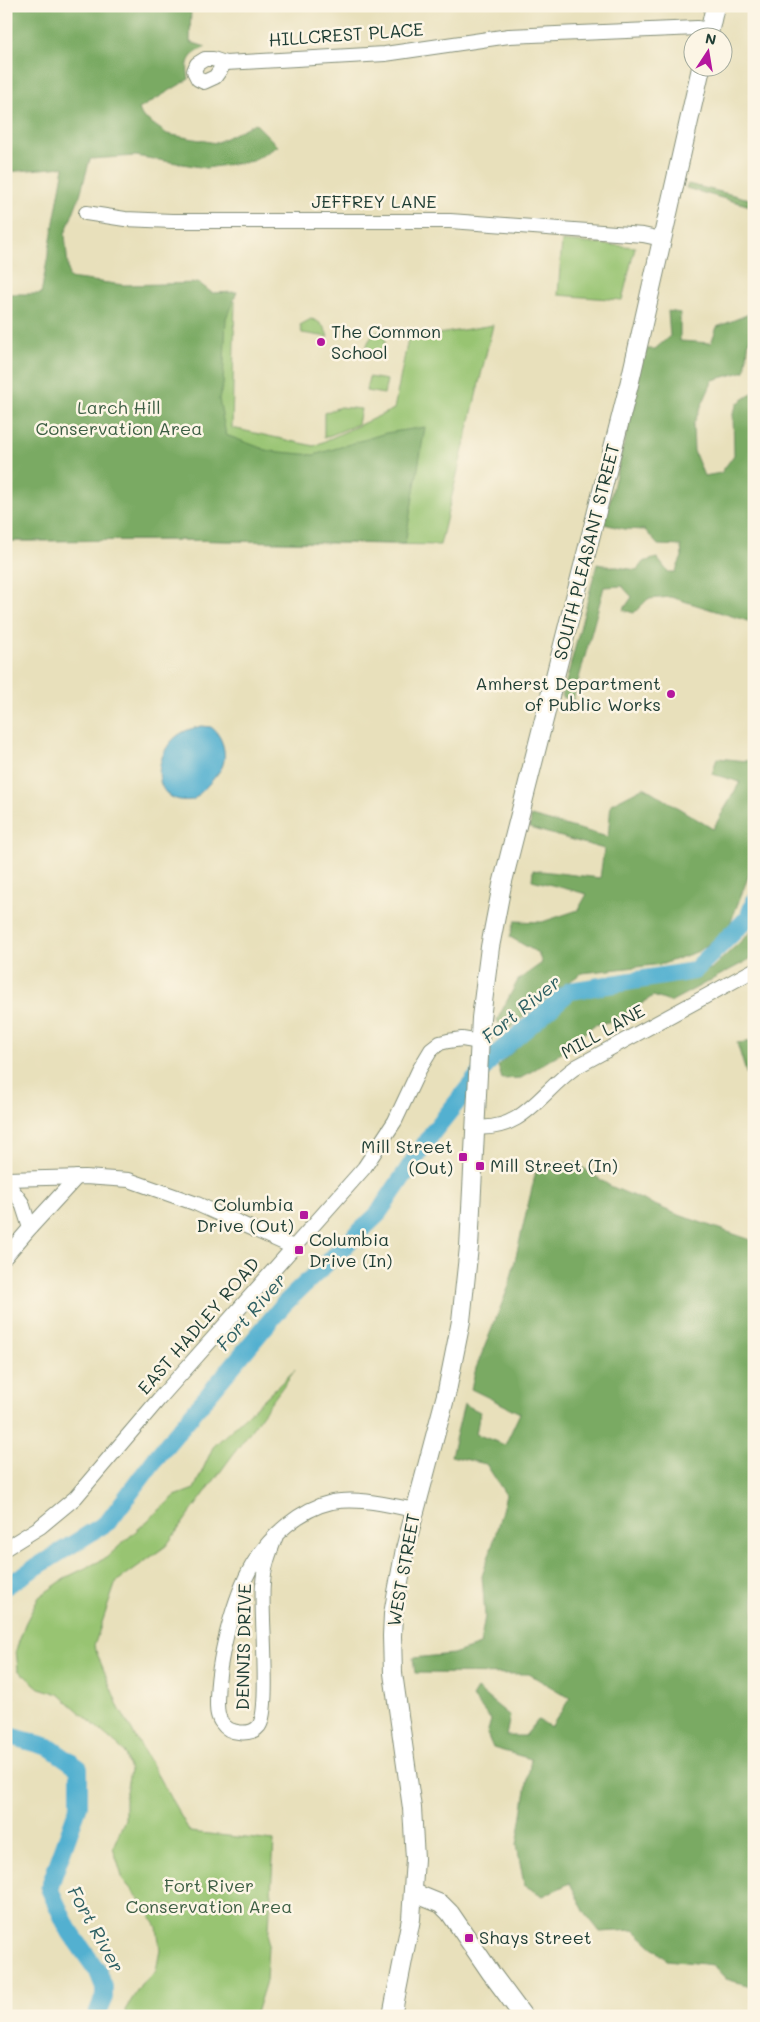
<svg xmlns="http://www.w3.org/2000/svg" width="760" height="2022" font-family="Mali,sans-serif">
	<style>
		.green { fill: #98c472; stroke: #5c8053 }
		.forest { fill: #7aaa64; stroke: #4c744c }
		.water { fill: #52b0d0; stroke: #387682 }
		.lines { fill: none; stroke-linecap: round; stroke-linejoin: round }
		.river { stroke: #52b0d0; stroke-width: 18 }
		.minor-casing { stroke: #848e78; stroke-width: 16 }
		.major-casing { stroke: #848e78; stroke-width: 20 }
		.minor { stroke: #fff; stroke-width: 14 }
		.major { stroke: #fff; stroke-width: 18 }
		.poi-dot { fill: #b5179e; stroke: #fcf5e5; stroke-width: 2 }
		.labels { text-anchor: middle; stroke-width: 5; stroke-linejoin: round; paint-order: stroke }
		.street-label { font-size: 18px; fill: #1f3d34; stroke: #fcf5e5 }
		.poi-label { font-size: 18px; fill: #1f3d34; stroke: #fcf5e5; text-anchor: start }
		.park-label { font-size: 18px; fill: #3d5f44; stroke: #fcf5e5 }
		.water-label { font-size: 19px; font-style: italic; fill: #2e6063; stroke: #fcf5e5 }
	</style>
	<rect width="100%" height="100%" fill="#fcf5e5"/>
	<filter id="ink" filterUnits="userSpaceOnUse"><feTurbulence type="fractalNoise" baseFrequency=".02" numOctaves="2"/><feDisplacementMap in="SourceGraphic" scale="10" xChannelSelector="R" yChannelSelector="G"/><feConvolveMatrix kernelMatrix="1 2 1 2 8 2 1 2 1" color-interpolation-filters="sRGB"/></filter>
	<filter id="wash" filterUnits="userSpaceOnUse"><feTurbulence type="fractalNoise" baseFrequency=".0096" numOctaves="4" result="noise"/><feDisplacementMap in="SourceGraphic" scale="20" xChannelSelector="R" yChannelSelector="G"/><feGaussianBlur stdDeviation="1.12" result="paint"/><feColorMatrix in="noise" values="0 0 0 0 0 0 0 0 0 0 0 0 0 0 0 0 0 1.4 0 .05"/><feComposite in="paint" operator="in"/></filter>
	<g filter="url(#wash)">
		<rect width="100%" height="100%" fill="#e8e0bb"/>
		<g class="green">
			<path d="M562 241 635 247 622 300 558 295Z"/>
			<path d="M6 294 235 301 232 428 314 446 394 409 408 339 493 325 440 545 178 540 6 541Z"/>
			<path d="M311 319C321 321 326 329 328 337L302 333 300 325Z"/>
			<path d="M382 330C388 335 385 351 378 355L369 354 366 349C367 341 374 332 382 330Z"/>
			<path d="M369 377 387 380 384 394 366 391Z"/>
			<path d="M340 407 361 409 358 424 324 438V413Z"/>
			<path d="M295 1370 166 1546 116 1582 94 1646 119 1708 190 1832 274 1841 266 1981 255 2016H126L125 2010 141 1985 156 1971 160 1950 157 1927 143 1903 123 1880 113 1847 125 1819V1797L130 1771 124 1751 59 1694 39 1688 18 1670 16 1650 25 1624 39 1597 67 1577 106 1558 175 1496 194 1489 213 1447Z"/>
		</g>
		<g class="forest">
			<path d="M6 6H191L190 42 206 47C189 55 185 61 189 79L139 109 142 116 167 134 216 143 255 123 278 146 253 161 206 168 136 156 90 159 80 195 65 234 69 278 124 285 199 283 212 293 237 292 226 318 223 385 219 399 226 435 269 451 314 455 386 433 425 427 405 544 178 540 6 541V294H41L64 167 6 172Z"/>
			<path d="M688 184 754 200V207L686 188Z"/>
			<path d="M668 311 680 313V341L711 343 717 327 754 312V338L749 340 745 371 713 380 693 425 694 451 704 476 721 473 734 455 733 413 738 403 754 392V623L671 597 648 599 634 613 623 610 632 597 622 586 604 587 573 700 562 697 597 564 637 570 643 562 657 558 668 572H675L682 557 681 546 658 545 645 530 624 529 604 524 626 435 643 349H655L670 336Z"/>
			<path d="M754 754V862L728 929 699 951 663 964 582 973 552 993 504 1033 497 1020 518 980 542 963 538 953 510 937 515 921 542 922 578 910 587 894 532 880 533 870 600 878 604 849 530 828 531 816 608 837 611 804 644 787 713 829 740 782 712 774 717 758 747 761Z"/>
			<path d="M754 929V957L670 1002 653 996 618 1020 594 1025 559 1054 521 1078 502 1079 498 1066 572 994 642 983 711 969Z"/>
			<path d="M754 1041V1084L749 1082 737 1043Z"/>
			<path d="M545 1163H576L610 1186 676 1214 754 1241V1987L726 1979 713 1965 667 1960 634 1930 600 1932 585 1913 570 1883 543 1896 524 1885 517 1845 531 1759 493 1748 487 1734 491 1720 472 1697 477 1689 510 1716 506 1736H525L538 1720 551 1727 570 1698 529 1674 415 1673 413 1658 453 1654 480 1645 485 1616 482 1576 494 1540 506 1495 486 1464 451 1456 464 1404 480 1412 476 1434 505 1445 520 1413 471 1389 476 1368 509 1286 536 1171Z"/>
		</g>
		<path class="water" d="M202 726 211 727C222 735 228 754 222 767 218 775 201 793 193 800 150 806 152 756 177 736 185 730 193 728 202 726Z"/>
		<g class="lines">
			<g class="river">
				<path d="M6 1586 108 1522 159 1454 284 1304 377 1215 433 1132 493 1057 570 991 694 971 748 918 754 902"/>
				<path d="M6 1735 49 1747 79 1768V1805L49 1888 68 1929 98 1972 104 1987V1997L96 2016"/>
			</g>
		</g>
	</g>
	<g filter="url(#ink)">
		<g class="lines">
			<defs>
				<g id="minor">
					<path d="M205 59H213L225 63 215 77 204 82 198 79 194 71 197 64Z"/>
					<path d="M225 63 385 54 509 36 697 28 709 30"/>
					<path d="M86 213 125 219 172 221H450L643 235 662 239"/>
					<path d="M476 1127C523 1132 541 1091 576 1067L754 970"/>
					<path d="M6 1179 85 1177 129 1180 197 1204 293 1247"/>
					<path d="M6 1181 22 1203 30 1228 6 1256"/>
					<path d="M30 1228 77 1177"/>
					<path d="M276 1536C270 1551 264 1566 263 1583 260 1610 271 1709 259 1726 251 1736 229 1734 222 1723 217 1717 217 1709 217 1702 217 1662 233 1598 253 1564 270 1536 300 1509 332 1502 359 1497 388 1505 414 1510"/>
					<path d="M6 1548 40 1527 75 1498 159 1399 364 1168 395 1121 419 1070 431 1050 440 1043 448 1041 462 1039 480 1042"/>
				</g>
				<g id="major">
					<path d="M708 38 715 6"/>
					<path d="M414 1893 441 1904 450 1913 491 1973 523 2016"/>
					<path d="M392 2016 411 1919 415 1859 412 1808 393 1673 392 1636 393 1614 405 1549 447 1391 461 1321 469 1247 481 1018 490 947 502 885 630 381 701 68"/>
				</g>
			</defs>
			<use href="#minor" class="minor-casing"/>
			<use href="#major" class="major-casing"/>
			<use href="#minor" class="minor"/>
			<use href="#major" class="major"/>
		</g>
	</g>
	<g class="poi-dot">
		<circle cx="321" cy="342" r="5"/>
		<circle cx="671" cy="694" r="5"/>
		<rect x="458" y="1152" width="10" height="10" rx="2.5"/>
		<rect x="475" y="1161" width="10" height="10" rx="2.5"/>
		<rect x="299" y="1210" width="10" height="10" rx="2.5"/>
		<rect x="294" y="1245" width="10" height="10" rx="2.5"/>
		<rect x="464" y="1933" width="10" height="10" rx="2.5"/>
	</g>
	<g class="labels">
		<g class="street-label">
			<text transform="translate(346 35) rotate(-4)" y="6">HILLCREST PLACE</text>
			<text x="374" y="208">JEFFREY LANE</text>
			<text transform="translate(587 552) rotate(-76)" y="6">SOUTH PLEASANT STREET</text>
			<text transform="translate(603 1032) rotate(-29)" y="6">MILL LANE</text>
			<text transform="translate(199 1326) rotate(-49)" y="6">EAST HADLEY ROAD</text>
			<text transform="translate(404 1570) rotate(-80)" y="6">WEST STREET</text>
			<text transform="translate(244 1647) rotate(-89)" y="6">DENNIS DRIVE</text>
		</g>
		<g class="poi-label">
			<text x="331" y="338">The Common<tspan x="331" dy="21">School</tspan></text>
			<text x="661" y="690" text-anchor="end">Amherst Department<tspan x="661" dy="21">of Public Works</tspan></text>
			<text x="453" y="1153" text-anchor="end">Mill Street<tspan x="453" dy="21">(Out)</tspan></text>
			<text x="490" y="1172">Mill Street (In)</text>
			<text x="294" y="1211" text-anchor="end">Columbia<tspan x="294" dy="21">Drive (Out)</tspan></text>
			<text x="309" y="1246">Columbia<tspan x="309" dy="21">Drive (In)</tspan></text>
			<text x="479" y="1944">Shays Street</text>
		</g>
		<g class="park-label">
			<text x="119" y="414">Larch Hill<tspan x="119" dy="21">Conservation Area</tspan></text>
			<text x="209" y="1892">Fort River<tspan x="209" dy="21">Conservation Area</tspan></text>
		</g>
		<g class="water-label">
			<text transform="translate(521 1009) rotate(-39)" y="7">Fort River</text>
			<text transform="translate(251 1312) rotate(-49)" y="7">Fort River</text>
			<text transform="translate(96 1929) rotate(61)" y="7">Fort River</text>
		</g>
	</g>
	<rect width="760" height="2022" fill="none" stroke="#fcf5e5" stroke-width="25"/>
	<g transform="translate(708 52) rotate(12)"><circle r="24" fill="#fcf5e5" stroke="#a4ab9e"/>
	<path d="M0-4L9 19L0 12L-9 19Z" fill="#b5179e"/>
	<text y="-8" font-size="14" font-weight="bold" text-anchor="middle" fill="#1f3d34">N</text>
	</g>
</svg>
